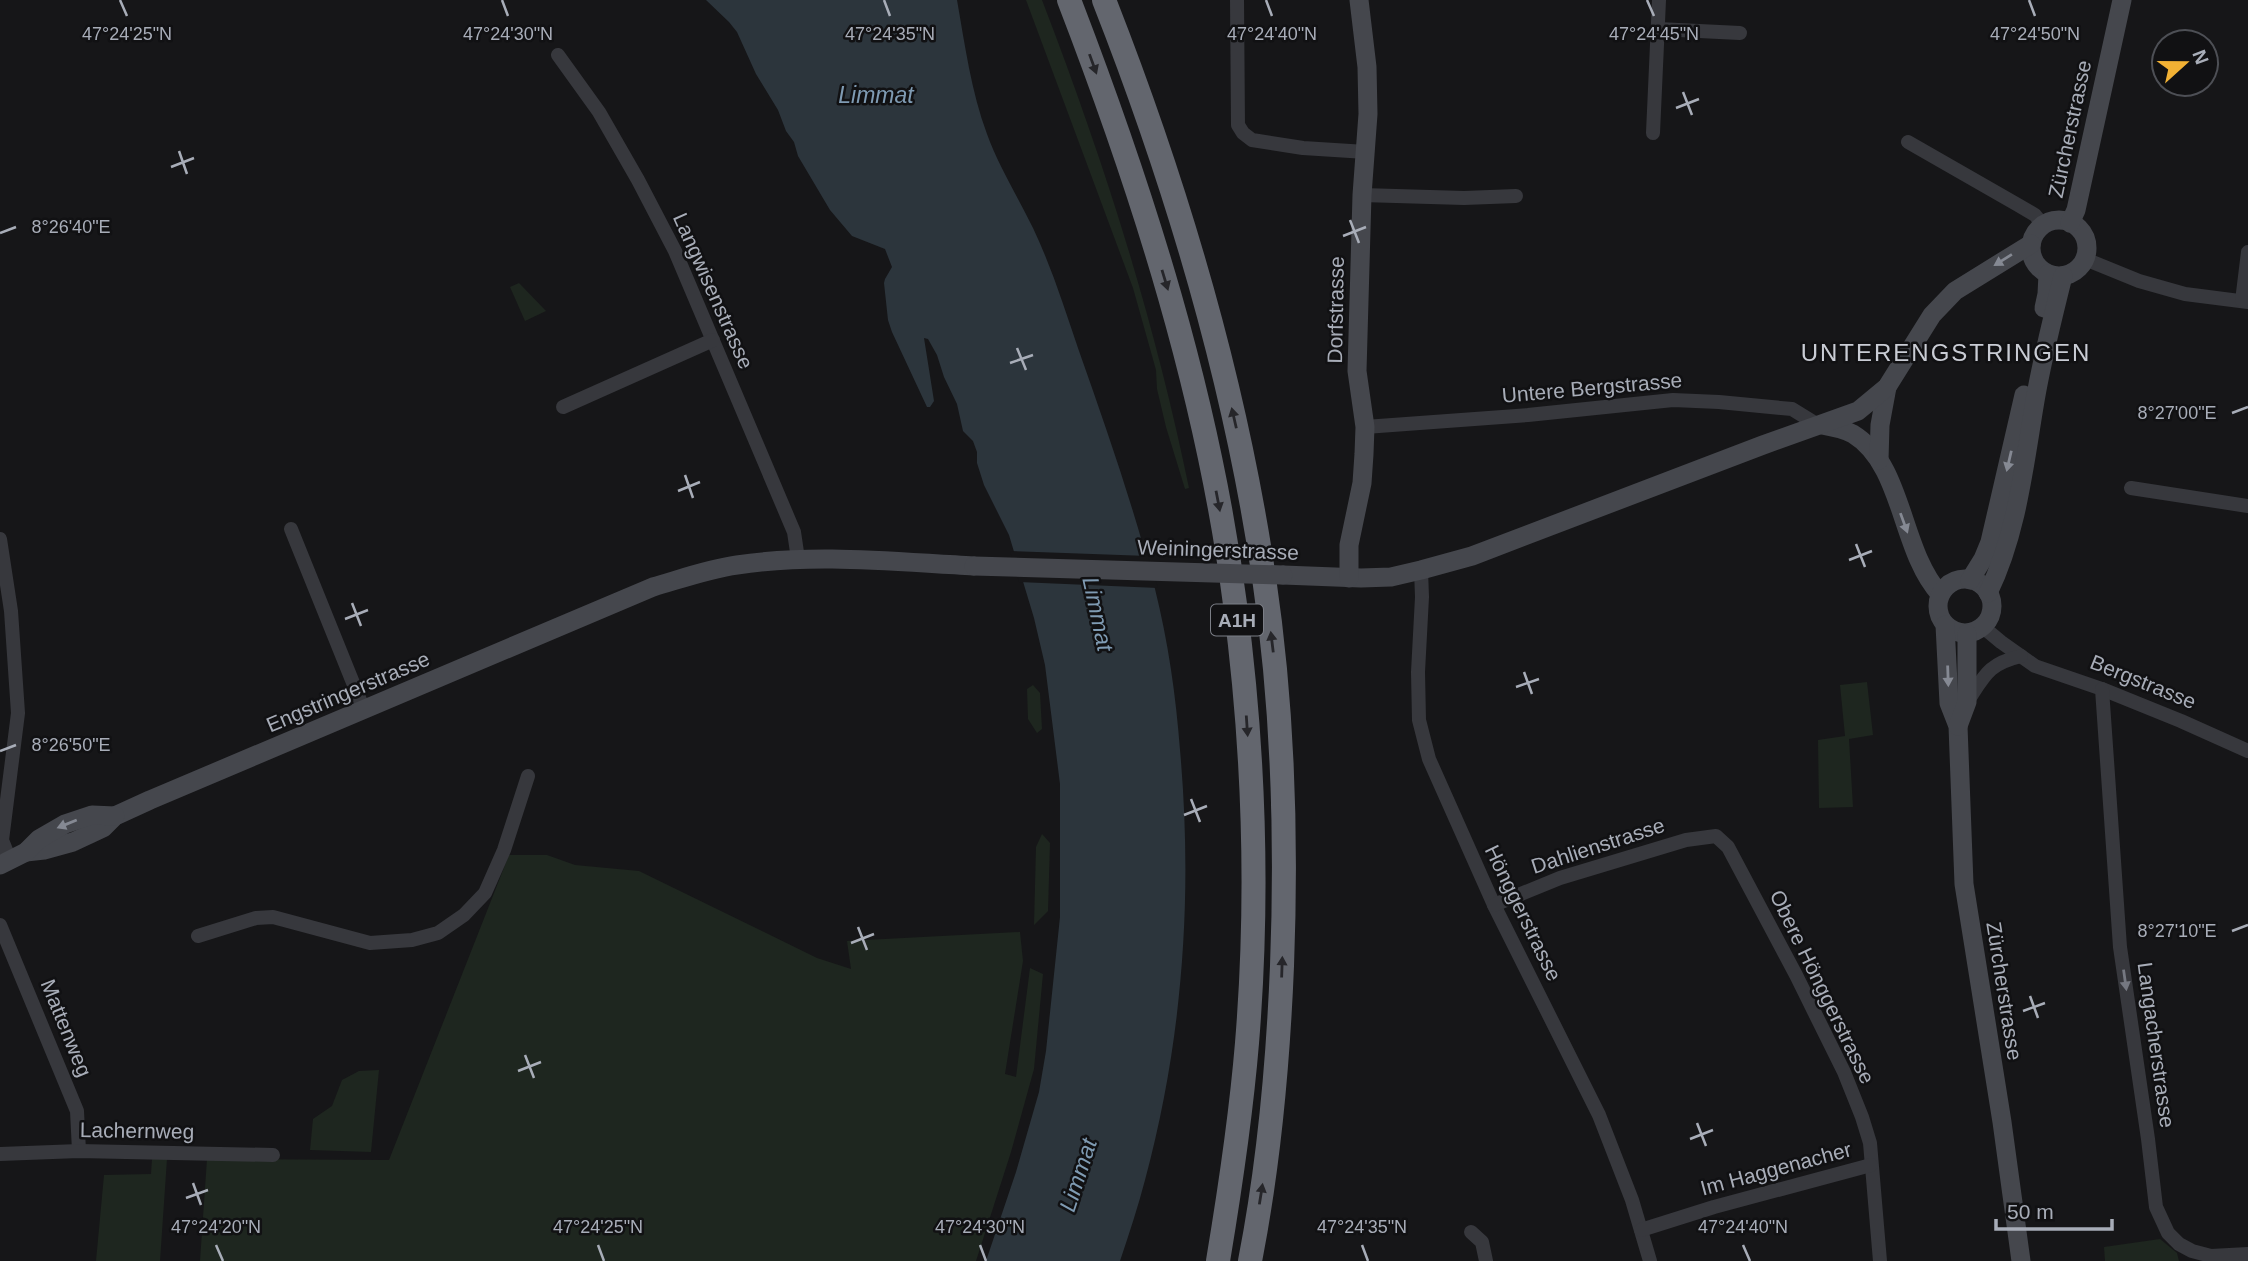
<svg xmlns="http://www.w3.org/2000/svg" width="2248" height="1261" font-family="Helvetica,sans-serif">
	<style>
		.green { fill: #1e261f }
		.water { fill: #2c353c }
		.pier { fill: #161618 }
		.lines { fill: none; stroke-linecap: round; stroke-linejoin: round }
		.street { stroke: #37383d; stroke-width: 14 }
		.secondary { stroke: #45474d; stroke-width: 19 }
		.highway { stroke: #63666e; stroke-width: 24 }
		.secondary-bridge { stroke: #45474d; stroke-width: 19 }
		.oneway { fill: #26262a }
		.oneway2 { fill: #858993 }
		.oneway3 { fill: #757881 }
		.ticks { fill: none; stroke: #a8adb8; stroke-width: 2.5 }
		.labels { text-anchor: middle; stroke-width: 5; stroke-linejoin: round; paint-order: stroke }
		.shield { fill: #111113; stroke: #7b7e86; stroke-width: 2 }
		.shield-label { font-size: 19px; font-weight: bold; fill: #a8adb8 }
		.street-label { font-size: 21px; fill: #a8adb8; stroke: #111113 }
		.water-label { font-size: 23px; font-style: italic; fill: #7f9bb3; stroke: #111113 }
		.quarter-label { font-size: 24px; letter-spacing: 2px; fill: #c9ccd4; stroke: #111113 }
		.ticks-label { font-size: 18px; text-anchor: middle; fill: #a8adb8; stroke: #111113; stroke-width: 5; stroke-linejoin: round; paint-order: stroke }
	</style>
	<rect width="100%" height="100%" fill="#161618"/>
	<g class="green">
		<path d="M1026 0H1042C1104 161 1154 318 1189 488L1185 489 1166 427 1157 389 1156 370 1133 288Z"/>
		<path d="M519 283 546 311 525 321 510 287Z"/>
		<path d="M1867 682 1873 735 1849 739 1853 807 1819 808 1818 740 1845 736 1840 685Z"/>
		<path d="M1033 685 1040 693 1042 729 1037 733 1028 719 1027 689Z"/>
		<path d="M1042 834 1050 843 1048 911 1034 925 1036 847Z"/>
		<path d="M509 855H547L575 865 639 871 817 958 851 969 847 941 1020 932 1023 961 1005 1074 1016 1077 1030 968 1043 974 1034 1069 1011 1152 976 1261H200L207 1159 389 1160Z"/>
		<path d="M379 1070 371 1152 310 1150 313 1119 332 1106 342 1080 359 1071Z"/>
		<path d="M152 1159H167L160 1261H96L104 1175 151 1174Z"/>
		<path d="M2160 1239 2177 1253 2179 1261H2105L2104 1247Z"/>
	</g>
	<path class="water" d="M706 0H957C965 45 971 91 987 134 999 167 1018 197 1033 228 1052 268 1065 310 1079 351 1107 430 1134 508 1155 589 1168 641 1176 696 1180 750 1193 895 1183 1039 1145 1180 1138 1207 1129 1234 1120 1261H986L1016 1172 1039 1092 1046 1051 1060 917V784L1045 665 1034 618 1009 535 984 485 977 463V452L973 441 963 431 957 404 944 377 937 355 928 339 924 338 934 401 930 407H927L892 332 888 320 884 283 885 279 892 267 885 249 852 236 830 210 798 156 794 142 786 131 778 110 756 74 737 32 729 22Z"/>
	<path class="pier" d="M1010 551 1148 556 1158 588 1019 582Z"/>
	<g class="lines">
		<g class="street">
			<path d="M1237 0 1238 125 1243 133 1252 140 1303 148 1366 152"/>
			<path d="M1658 29 1740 33"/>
			<path d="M558 55 599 112 638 180 675 251 794 532 798 559"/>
			<path d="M1653 133 1659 0"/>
			<path d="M1908 142 2018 205 2035 215 2043 225"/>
			<path d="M1362 195 1464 198 1516 196"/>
			<path d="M2085 259 2139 281 2185 294 2248 302"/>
			<path d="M2242 301 2248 252"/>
			<path d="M563 407 713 340"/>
			<path d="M1365 427 1528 415 1673 400 1719 402 1792 409 1818 425"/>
			<path d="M2131 488 2248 506"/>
			<path d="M291 529 364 710"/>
			<path d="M0 539 11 611 18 713 2 840 10 860"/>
			<path d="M1421 570 1422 597 1418 672 1419 720 1429 759 1494 905 1599 1115 1632 1200 1650 1261"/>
			<path d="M1983 627 2001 642 2035 666 2102 689 2181 721 2248 751"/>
			<path d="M2102 689 2120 947 2148 1139 2156 1207 2168 1233 2179 1244 2192 1251 2211 1256 2248 1254"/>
			<path d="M1967 702C1985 675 1988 664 2021 656"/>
			<path d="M1494 905 1560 878 1686 840 1716 836 1728 847 1796 975 1844 1072 1862 1117 1870 1143 1880 1261"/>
			<path d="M0 925 77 1111 79 1151"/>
			<path d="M198 936 256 918 273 917 370 943 412 940 438 933 464 915 485 893 504 850 528 776"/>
			<path d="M0 1154 79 1151 273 1155"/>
			<path d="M1641 1230 1714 1207 1871 1165"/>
			<path d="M1471 1232 1482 1242 1486 1261"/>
		</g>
		<g class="secondary">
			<circle cx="2059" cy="248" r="28"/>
			<path d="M2070 223 2076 210 2122 0"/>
			<path d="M2044 308 2047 294 2048 274"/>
			<path d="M1822 425C1833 427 1844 429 1853 434 1904 465 1900 550 1940 594"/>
			<path d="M1879 460 1880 425 1887 387"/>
			<path d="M1283 575 1361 578 1391 577 1421 570 1472 556 1763 445 1858 411 1887 387 1932 315 1955 291 2031 244"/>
			<path d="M1349 578V545L1362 483 1364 454 1365 427 1357 371 1362 195 1368 114 1367 67 1359 0"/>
			<circle cx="1965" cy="606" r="27"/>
			<path d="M1970 580 1983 559 1990 542 2024 395"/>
			<path d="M1988 593C2017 534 2024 466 2035 401 2042 359 2053 317 2063 276"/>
			<path d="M1945 625 1949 703 1958 726 1964 884 2002 1122 2021 1261"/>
			<path d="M1958 726 1967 702V634"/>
			<path d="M26 852 44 850 73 842 103 828 115 816 150 800 653 587C681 579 708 569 737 565 815 553 895 562 974 566"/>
			<path d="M0 865 26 852 39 839 65 824 92 815 115 816"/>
		</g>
		<g class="highway">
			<path d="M1069 0C1144 195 1208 396 1235 604 1254 749 1259 897 1247 1043 1241 1116 1230 1189 1218 1261"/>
			<path d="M1104 0C1177 186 1235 381 1264 578 1283 706 1287 836 1282 966 1278 1064 1269 1164 1250 1261"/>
		</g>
		<path class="secondary-bridge" d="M974 566 1283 575"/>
	</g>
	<defs><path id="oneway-solid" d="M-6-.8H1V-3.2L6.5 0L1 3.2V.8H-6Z" transform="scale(1.75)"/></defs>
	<g class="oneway">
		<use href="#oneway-solid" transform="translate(1093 64) rotate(70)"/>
		<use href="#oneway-solid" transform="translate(1165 280) rotate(73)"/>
		<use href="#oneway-solid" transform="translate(1234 418) rotate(-103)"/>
		<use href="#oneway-solid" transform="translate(1218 501) rotate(79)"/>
		<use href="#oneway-solid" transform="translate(1272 642) rotate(-97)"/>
		<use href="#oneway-solid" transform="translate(1247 726) rotate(86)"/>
		<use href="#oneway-solid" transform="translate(1282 967) rotate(-88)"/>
		<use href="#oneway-solid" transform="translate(1261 1194) rotate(-81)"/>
	</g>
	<g class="oneway2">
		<use href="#oneway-solid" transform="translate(2003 260) rotate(148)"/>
		<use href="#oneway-solid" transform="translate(2009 461) rotate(103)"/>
		<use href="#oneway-solid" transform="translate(1904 523) rotate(70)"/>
		<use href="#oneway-solid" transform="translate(1948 676) rotate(88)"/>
		<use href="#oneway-solid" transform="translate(67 824) rotate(158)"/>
	</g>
	<use class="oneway3" href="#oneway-solid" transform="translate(2125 980) rotate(82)"/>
	<path class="ticks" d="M120 0 127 16M502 0 508 16M884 0 890 16M1266 0 1272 16M1647 0 1654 16M2029 0 2035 16M1683 92 1692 115M1676 108 1699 99M179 151 187 174M171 167 194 158M1350 220 1359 243M0 233 16 227M1343 236 1366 227M1017 348 1026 370M1010 363 1033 355M2232 413 2248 407M685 475 693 498M678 491 700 482M1856 544 1865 567M1849 560 1872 551M352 603 361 626M345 619 368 610M1524 672 1532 694M1516 687 1539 679M0 751 16 745M1191 799 1200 822M1184 815 1207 806M858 927 867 950M2232 931 2248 925M851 943 874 934M2030 996 2038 1018M2023 1011 2045 1003M525 1055 534 1078M518 1071 541 1062M1697 1123 1706 1146M1690 1139 1713 1130M193 1183 201 1205M186 1198 208 1190M216 1245 223 1261M598 1245 604 1261M980 1245 986 1261M1362 1245 1368 1261M1743 1245 1750 1261"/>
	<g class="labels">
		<rect class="shield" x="1211" y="604.5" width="52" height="31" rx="5"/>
		<g class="shield-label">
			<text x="1237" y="627">A1H</text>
		</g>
		<g class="street-label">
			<text transform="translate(2070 129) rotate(-78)" y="7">Zürcherstrasse</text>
			<text transform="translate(713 291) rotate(66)" y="7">Langwisenstrasse</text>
			<text transform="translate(1336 310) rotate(-89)" y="7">Dorfstrasse</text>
			<text transform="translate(1592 388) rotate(-5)" y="7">Untere Bergstrasse</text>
			<text transform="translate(1218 550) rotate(2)" y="7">Weiningerstrasse</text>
			<text transform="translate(2143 682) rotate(22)" y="7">Bergstrasse</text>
			<text transform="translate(348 692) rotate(-23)" y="7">Engstringerstrasse</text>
			<text transform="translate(1598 846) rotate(-18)" y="7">Dahlienstrasse</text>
			<text transform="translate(1523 913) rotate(64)" y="7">Hönggerstrasse</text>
			<text transform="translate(1822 987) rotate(64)" y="7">Obere Hönggerstrasse</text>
			<text transform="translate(2004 991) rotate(81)" y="7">Zürcherstrasse</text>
			<text transform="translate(66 1028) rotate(68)" y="7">Mattenweg</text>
			<text transform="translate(2156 1045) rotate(82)" y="7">Langacherstrasse</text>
			<text transform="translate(137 1131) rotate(1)" y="7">Lachernweg</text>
			<text transform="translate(1776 1169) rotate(-15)" y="7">Im Haggenacher</text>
		</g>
		<g class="water-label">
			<text x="876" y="103">Limmat</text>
			<text transform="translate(1098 614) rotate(78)" y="8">Limmat</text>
			<text transform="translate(1078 1175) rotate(-72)" y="8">Limmat</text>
		</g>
		<g class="quarter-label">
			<text x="1946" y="361">UNTERENGSTRINGEN</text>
		</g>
	</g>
	<g class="ticks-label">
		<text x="2035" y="40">47°24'50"N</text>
		<text x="127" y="40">47°24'25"N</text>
		<text x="508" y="40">47°24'30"N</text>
		<text x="890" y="40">47°24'35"N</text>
		<text x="1272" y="40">47°24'40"N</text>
		<text x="1654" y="40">47°24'45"N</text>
		<text x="71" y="233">8°26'40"E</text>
		<text x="2177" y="419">8°27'00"E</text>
		<text x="71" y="751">8°26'50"E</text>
		<text x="2177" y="937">8°27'10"E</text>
		<text x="216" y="1233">47°24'20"N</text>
		<text x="598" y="1233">47°24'25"N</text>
		<text x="980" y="1233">47°24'30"N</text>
		<text x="1362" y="1233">47°24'35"N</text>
		<text x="1743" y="1233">47°24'40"N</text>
	</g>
	<g transform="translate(2185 63) rotate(69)"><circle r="33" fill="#111113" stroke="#4d4f55" stroke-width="2"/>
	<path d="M0-5L12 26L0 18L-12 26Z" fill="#f2b134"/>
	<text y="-10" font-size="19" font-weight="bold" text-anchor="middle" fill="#a8adb8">N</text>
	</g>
	<path d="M1996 1219v10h116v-10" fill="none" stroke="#a8adb8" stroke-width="3.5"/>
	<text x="2007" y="1219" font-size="21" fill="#a8adb8" stroke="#111113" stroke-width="5" paint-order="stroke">50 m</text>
</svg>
